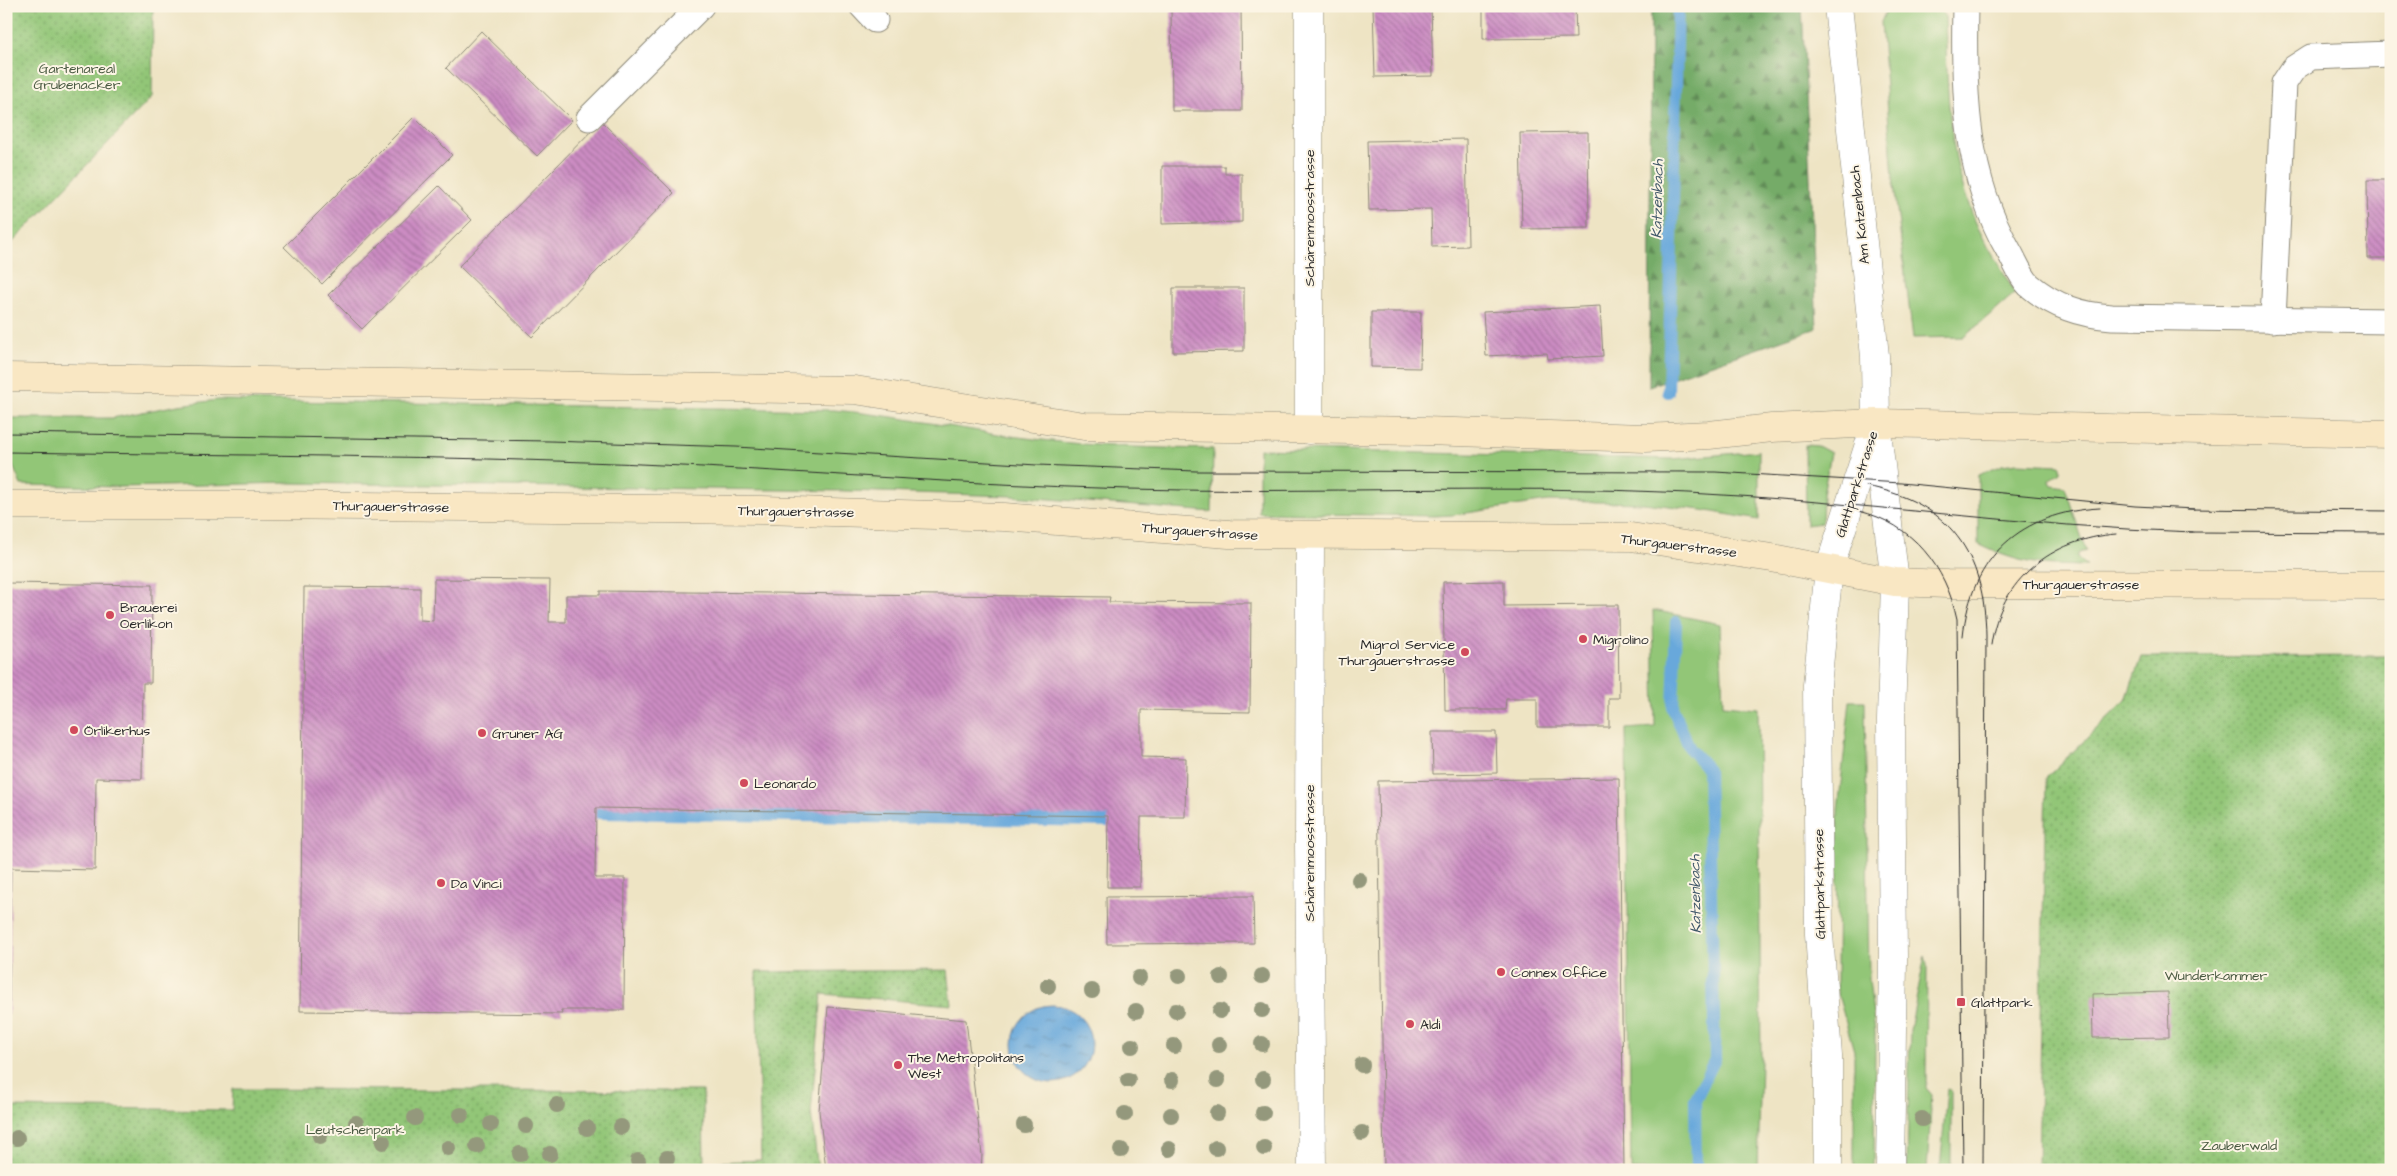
<svg xmlns="http://www.w3.org/2000/svg" width="2397" height="1176" font-family="'Architects Daughter',sans-serif">
	<style>
		.grass { fill: #92c677; stroke: #5e7851 }
		.forest { fill: url(#forest-firs); stroke: #506b4a }
		.park { fill: url(#park-dots); stroke: #5e7851 }
		.water { fill: url(#water-ripples); stroke: #4a6a83 }
		.lines { fill: none; stroke-linecap: round; stroke-linejoin: round }
		.stream { stroke: #68a8db; stroke-width: 12 }
		.building { fill: url(#building-back-hatch) }
		.service-casing { stroke: #8c8878; stroke-width: 27 }
		.minor-casing { stroke: #8c8878; stroke-width: 29 }
		.tertiary-casing { stroke: #8c8878; stroke-width: 29 }
		.secondary-casing { stroke: #8c8878; stroke-width: 29 }
		.service { stroke: #fff; stroke-width: 25 }
		.minor { stroke: #fff; stroke-width: 28 }
		.tertiary { stroke: #fff; stroke-width: 28 }
		.secondary { stroke: #f9e7c3; stroke-width: 28 }
		.tram { stroke: #2b2b2b; stroke-width: 1 }
		.tree { fill: #94987c }
		.poi-dot { fill: #d1495b; stroke: #fcf5e5; stroke-width: 2 }
		.labels { text-anchor: middle; stroke-width: 4; stroke-linejoin: round; paint-order: stroke }
		.park-label { font-size: 14px; fill: #4a5a42; stroke: #fcf5e5 }
		.street-label { font-size: 14px; fill: #2b2b2b; stroke: #fcf5e5 }
		.poi-label { font-size: 14px; fill: #2b2b2b; stroke: #fcf5e5; text-anchor: start }
		.water-label { font-size: 15px; font-style: italic; fill: #405769; stroke: #fcf5e5 }
	</style>
	<defs>
		<pattern id="forest-firs" width="22" height="20" patternUnits="userSpaceOnUse" patternTransform="scale(1.25)"><rect width="22" height="20" fill="#75ab68"/><path d="M5 1l3.5 6h-7zM16 11l3.5 6h-7z" fill="#608b56"/></pattern>
		<pattern id="park-dots" width="8" height="8" patternUnits="userSpaceOnUse" patternTransform="scale(1.25)"><rect width="8" height="8" fill="#92c677"/><path d="M2 2h.1M6 6h.1" fill="none" stroke="#77a162" stroke-width="1.8" stroke-linecap="round"/></pattern>
		<pattern id="water-ripples" width="26" height="14" patternUnits="userSpaceOnUse" patternTransform="scale(1.25)"><rect width="26" height="14" fill="#68a8db"/><path d="M2 4q2-2 4 0t4 0M15 11q2-2 4 0t4 0" fill="none" stroke="#5689b2"/></pattern>
		<pattern id="building-back-hatch" width="6" height="6" patternUnits="userSpaceOnUse" patternTransform="scale(1.25)"><rect width="6" height="6" fill="#cc8cc3"/><path d="M-1 5l2 2M0 0l6 6M5-1l2 2" fill="none" stroke="#a6739f"/></pattern>
	</defs>
	<rect width="100%" height="100%" fill="#fcf5e5"/>
	<filter id="ink" filterUnits="userSpaceOnUse"><feTurbulence type="fractalNoise" baseFrequency=".02" numOctaves="2"/><feDisplacementMap in="SourceGraphic" scale="10" xChannelSelector="R" yChannelSelector="G"/><feConvolveMatrix kernelMatrix="1 2 1 2 8 2 1 2 1" color-interpolation-filters="sRGB"/></filter>
	<filter id="wash" filterUnits="userSpaceOnUse"><feTurbulence type="fractalNoise" baseFrequency=".0096" numOctaves="4" result="noise"/><feDisplacementMap in="SourceGraphic" scale="20" xChannelSelector="R" yChannelSelector="G"/><feGaussianBlur stdDeviation="1.12" result="paint"/><feColorMatrix in="noise" values="0 0 0 0 0 0 0 0 0 0 0 0 0 0 0 0 0 1.4 0 .05"/><feComposite in="paint" operator="in"/></filter>
	<g filter="url(#wash)">
		<rect width="100%" height="100%" fill="#eee4c4"/>
		<g class="grass">
			<path d="M1888 6H1938L1945 17C1948 84 1946 140 1969 205 1979 236 1999 264 2015 293L1964 337 1913 338 1893 177 1881 22Z"/>
			<path d="M218 400 834 410C904 416 972 432 1042 440 1099 447 1155 448 1213 449L1212 512 1012 496 848 491 289 483 120 487 21 485 6 449V418H112L178 405Z"/>
			<path d="M1805 445 1818 446 1831 453 1823 495 1822 523 1806 525Z"/>
			<path d="M1259 449 1673 459 1759 451V520L1702 510 1644 503 1548 501 1453 515 1433 516 1259 513Z"/>
			<path d="M2017 463 2060 465V472L2049 480 2052 485 2065 487 2086 551 2079 553 2077 557 2087 566C2041 565 2021 565 1978 544V475L2002 465Z"/>
			<path d="M1653 610 1720 624 1723 705 1758 708 1761 1061 1758 1170H1631L1626 729 1655 727Z"/>
			<path d="M1850 701H1865L1869 979 1875 1032 1874 1170H1854V1051L1837 991 1838 810Z"/>
			<path d="M1925 955 1927 965 1926 1087 1932 1094 1927 1170H1907L1910 1030Z"/>
			<path d="M1947 1089 1951 1090V1170H1940Z"/>
		</g>
		<path class="forest" d="M1651 6H1802L1817 328 1649 386Z"/>
		<g class="park">
			<path d="M6 6H153L152 97 6 249Z"/>
			<path d="M2391 656V1170H2038L2046 778 2126 700 2141 657Z"/>
			<path d="M948 970 952 1005 822 994 811 1112 818 1170H718V1162L761 1160 756 972Z"/>
			<path d="M233 1089 703 1091 704 1170H6V1107L232 1110Z"/>
		</g>
		<circle class="water" cx="1052" cy="1044" r="39"/>
		<g class="lines">
			<g class="stream">
				<path d="M1668 392 1678 6"/>
				<path d="M1676 622 1673 709 1690 749 1708 769 1715 1059 1695 1100 1696 1170"/>
				<path d="M599 813 1108 821"/>
			</g>
		</g>
		<g id="blocks">
			<g class="building">
				<path d="M1171 6H1241L1242 111H1172Z"/>
				<path d="M1373 6H1431L1433 76 1375 77Z"/>
				<path d="M1483 6H1575L1576 38 1483 39Z"/>
				<path d="M481 31 572 120 537 156 446 68Z"/>
				<path d="M414 117 452 155 322 284 284 247Z"/>
				<path d="M601 121 674 193 532 337 459 266Z"/>
				<path d="M1588 132 1589 228 1522 229 1520 133Z"/>
				<path d="M1466 139 1468 246 1432 247 1431 209 1369 210 1367 141Z"/>
				<path d="M1162 166H1225V174H1242V222L1162 224Z"/>
				<path d="M2367 180H2391V258H2368Z"/>
				<path d="M439 186 472 220 362 329 328 295Z"/>
				<path d="M1173 288H1244V351L1173 352Z"/>
				<path d="M1600 306 1603 356 1548 359 1547 353 1486 356 1483 312Z"/>
				<path d="M1371 312H1421L1420 368 1371 367Z"/>
				<path d="M434 579 550 580 549 622H566V595H600V591L1110 597 1109 602 1251 603 1250 712 1141 710V757L1186 758 1185 817H1141L1140 887H1107L1108 816 596 808 595 878H625L624 1010H561L562 1014 300 1011 304 587 420 588V620L433 621Z"/>
				<path d="M1504 581V606L1618 605 1619 698H1609V727H1537V699H1506L1505 710H1445L1443 582Z"/>
				<path d="M6 583 152 585 151 683H143L142 779 96 778 95 870 11 868 9 1014H6Z"/>
				<path d="M1432 732H1496L1497 773 1433 774Z"/>
				<path d="M1619 778 1624 1170H1384L1378 781Z"/>
				<path d="M1253 896 1254 943 1107 944 1106 897Z"/>
				<path d="M2168 992 2169 1037 2093 1038 2092 994Z"/>
				<path d="M828 1007 966 1020 982 1155 981 1170H826L819 1111Z"/>
			</g>
		</g>
	</g>
	<g filter="url(#ink)">
		<use href="#blocks" fill-opacity="0" stroke="#8c8878" stroke-width="1"/>
		<g class="lines">
			<defs>
				<g id="service">
					<path d="M862 6 875 20"/>
					<path d="M1965 6C1963 93 1965 175 2010 253 2015 262 2021 277 2029 285 2054 306 2080 315 2112 317L2391 321"/>
					<path d="M589 118 701 6"/>
					<path d="M2273 320 2284 83 2294 68 2311 57 2391 54"/>
				</g>
				<g id="minor">
					<path d="M1838 6 1875 356 1876 423"/>
					<path d="M1309 430V6"/>
					<path d="M1310 536 1309 843 1312 1170"/>
				</g>
				<g id="tertiary">
					<path d="M1877 432 1895 582 1891 720 1893 959 1890 1170"/>
					<path d="M1828 1170V1056L1819 934 1817 685 1829 569 1876 423"/>
				</g>
				<g id="secondary">
					<path d="M6 377 855 390 1084 426 1425 431 1645 438 1709 435 1772 428 1876 423 2391 434"/>
					<path d="M6 505H259L762 510 1004 517 1229 534 1631 537 1772 558 1895 582 1947 584 2391 585"/>
				</g>
			</defs>
			<use href="#service" class="service-casing"/>
			<use href="#minor" class="minor-casing"/>
			<use href="#tertiary" class="tertiary-casing"/>
			<use href="#secondary" class="secondary-casing"/>
			<use href="#service" class="service"/>
			<use href="#minor" class="minor"/>
			<use href="#tertiary" class="tertiary"/>
			<use href="#secondary" class="secondary"/>
			<g class="tram">
				<path d="M6 433 550 441 736 447 1037 465 1196 471 1715 472 1901 483 2135 506 2194 509"/>
				<path d="M6 452C190 455 373 455 556 461 747 466 937 484 1128 489 1315 494 1502 484 1689 493 1857 501 2025 527 2193 532"/>
				<path d="M1866 486C1950 502 1985 554 1986 636L1983 1170"/>
				<path d="M2187 509 2391 511"/>
				<path d="M1859 511C1913 524 1946 567 1957 619L1963 1170"/>
				<path d="M2188 532 2391 533"/>
				<path d="M1963 636C1971 556 2021 512 2100 508"/>
				<path d="M1991 645C2000 579 2052 539 2116 534"/>
			</g>
		</g>
		<g class="tree">
			<circle cx="1359" cy="880" r="8"/>
			<circle cx="1179" cy="976" r="8"/>
			<circle cx="1262" cy="976" r="8"/>
			<circle cx="1221" cy="977" r="8"/>
			<circle cx="1139" cy="978" r="8"/>
			<circle cx="1048" cy="986" r="8"/>
			<circle cx="1092" cy="991" r="8"/>
			<circle cx="1262" cy="1010" r="8"/>
			<circle cx="1136" cy="1011" r="8"/>
			<circle cx="1176" cy="1011" r="8"/>
			<circle cx="1220" cy="1011" r="8"/>
			<circle cx="1262" cy="1044" r="8"/>
			<circle cx="1219" cy="1045" r="8"/>
			<circle cx="1132" cy="1046" r="8"/>
			<circle cx="1174" cy="1046" r="8"/>
			<circle cx="1362" cy="1065" r="8"/>
			<circle cx="1263" cy="1079" r="8"/>
			<circle cx="1128" cy="1080" r="8"/>
			<circle cx="1172" cy="1080" r="8"/>
			<circle cx="1218" cy="1080" r="8"/>
			<circle cx="557" cy="1105" r="8"/>
			<circle cx="1217" cy="1113" r="8"/>
			<circle cx="1263" cy="1113" r="8"/>
			<circle cx="1125" cy="1114" r="8"/>
			<circle cx="461" cy="1115" r="8"/>
			<circle cx="1171" cy="1115" r="8"/>
			<circle cx="415" cy="1118" r="8"/>
			<circle cx="1922" cy="1119" r="8"/>
			<circle cx="356" cy="1123" r="8"/>
			<circle cx="491" cy="1124" r="8"/>
			<circle cx="1024" cy="1125" r="8"/>
			<circle cx="526" cy="1126" r="8"/>
			<circle cx="621" cy="1127" r="8"/>
			<circle cx="587" cy="1128" r="8"/>
			<circle cx="1362" cy="1133" r="8"/>
			<circle cx="320" cy="1136" r="8"/>
			<circle cx="17" cy="1138" r="8"/>
			<circle cx="383" cy="1142" r="8"/>
			<circle cx="477" cy="1146" r="8"/>
			<circle cx="448" cy="1148" r="8"/>
			<circle cx="1216" cy="1148" r="8"/>
			<circle cx="1264" cy="1148" r="8"/>
			<circle cx="1169" cy="1149" r="8"/>
			<circle cx="1121" cy="1150" r="8"/>
			<circle cx="520" cy="1154" r="8"/>
			<circle cx="550" cy="1154" r="8"/>
			<circle cx="667" cy="1158" r="8"/>
			<circle cx="638" cy="1161" r="8"/>
		</g>
	</g>
	<g class="poi-dot">
		<circle cx="110" cy="615" r="5"/>
		<circle cx="1583" cy="639" r="5"/>
		<circle cx="1465" cy="652" r="5"/>
		<circle cx="74" cy="730" r="5"/>
		<circle cx="482" cy="733" r="5"/>
		<circle cx="744" cy="783" r="5"/>
		<circle cx="441" cy="883" r="5"/>
		<circle cx="1501" cy="972" r="5"/>
		<rect x="1956" y="997" width="10" height="10" rx="2.5"/>
		<circle cx="1410" cy="1024" r="5"/>
		<circle cx="898" cy="1065" r="5"/>
	</g>
	<g class="labels">
		<g class="park-label">
			<text x="77" y="73">Gartenareal<tspan x="77" dy="16">Grubenacker</tspan></text>
			<text x="2216" y="980">Wunderkammer</text>
			<text x="355" y="1134">Leutschenpark</text>
			<text x="2239" y="1150">Zauberwald</text>
		</g>
		<g class="street-label">
			<text transform="translate(1859 215) rotate(-96)" y="5">Am Katzenbach</text>
			<text transform="translate(1309 218) rotate(-90)" y="5">Schärenmoosstrasse</text>
			<text transform="translate(1856 484) rotate(-72)" y="5">Glattparkstrasse</text>
			<text transform="translate(391 506) rotate(1)" y="5">Thurgauerstrasse</text>
			<text transform="translate(796 511) rotate(1)" y="5">Thurgauerstrasse</text>
			<text transform="translate(1200 531) rotate(4)" y="5">Thurgauerstrasse</text>
			<text transform="translate(1679 545) rotate(7)" y="5">Thurgauerstrasse</text>
			<text x="2081" y="589">Thurgauerstrasse</text>
			<text transform="translate(1309 853) rotate(-90)" y="5">Schärenmoosstrasse</text>
			<text transform="translate(1819 884) rotate(-91)" y="5">Glattparkstrasse</text>
		</g>
		<g class="poi-label">
			<text x="120" y="612">Brauerei<tspan x="120" dy="16">Oerlikon</tspan></text>
			<text x="1593" y="644">Migrolino</text>
			<text x="1455" y="649" text-anchor="end">Migrol Service<tspan x="1455" dy="16">Thurgauerstrasse</tspan></text>
			<text x="84" y="735">Örlikerhus</text>
			<text x="492" y="738">Gruner AG</text>
			<text x="754" y="788">Leonardo</text>
			<text x="451" y="888">Da Vinci</text>
			<text x="1511" y="977">Connex Office</text>
			<text x="1971" y="1007">Glattpark</text>
			<text x="1420" y="1029">Aldi</text>
			<text x="908" y="1062">The Metropolitans<tspan x="908" dy="16">West</tspan></text>
		</g>
		<g class="water-label">
			<text transform="translate(1657 199) rotate(-89)" y="5">Katzenbach</text>
			<text transform="translate(1695 894) rotate(-91)" y="5">Katzenbach</text>
		</g>
	</g>
	<rect width="2397" height="1176" fill="none" stroke="#fcf5e5" stroke-width="25"/>
</svg>
